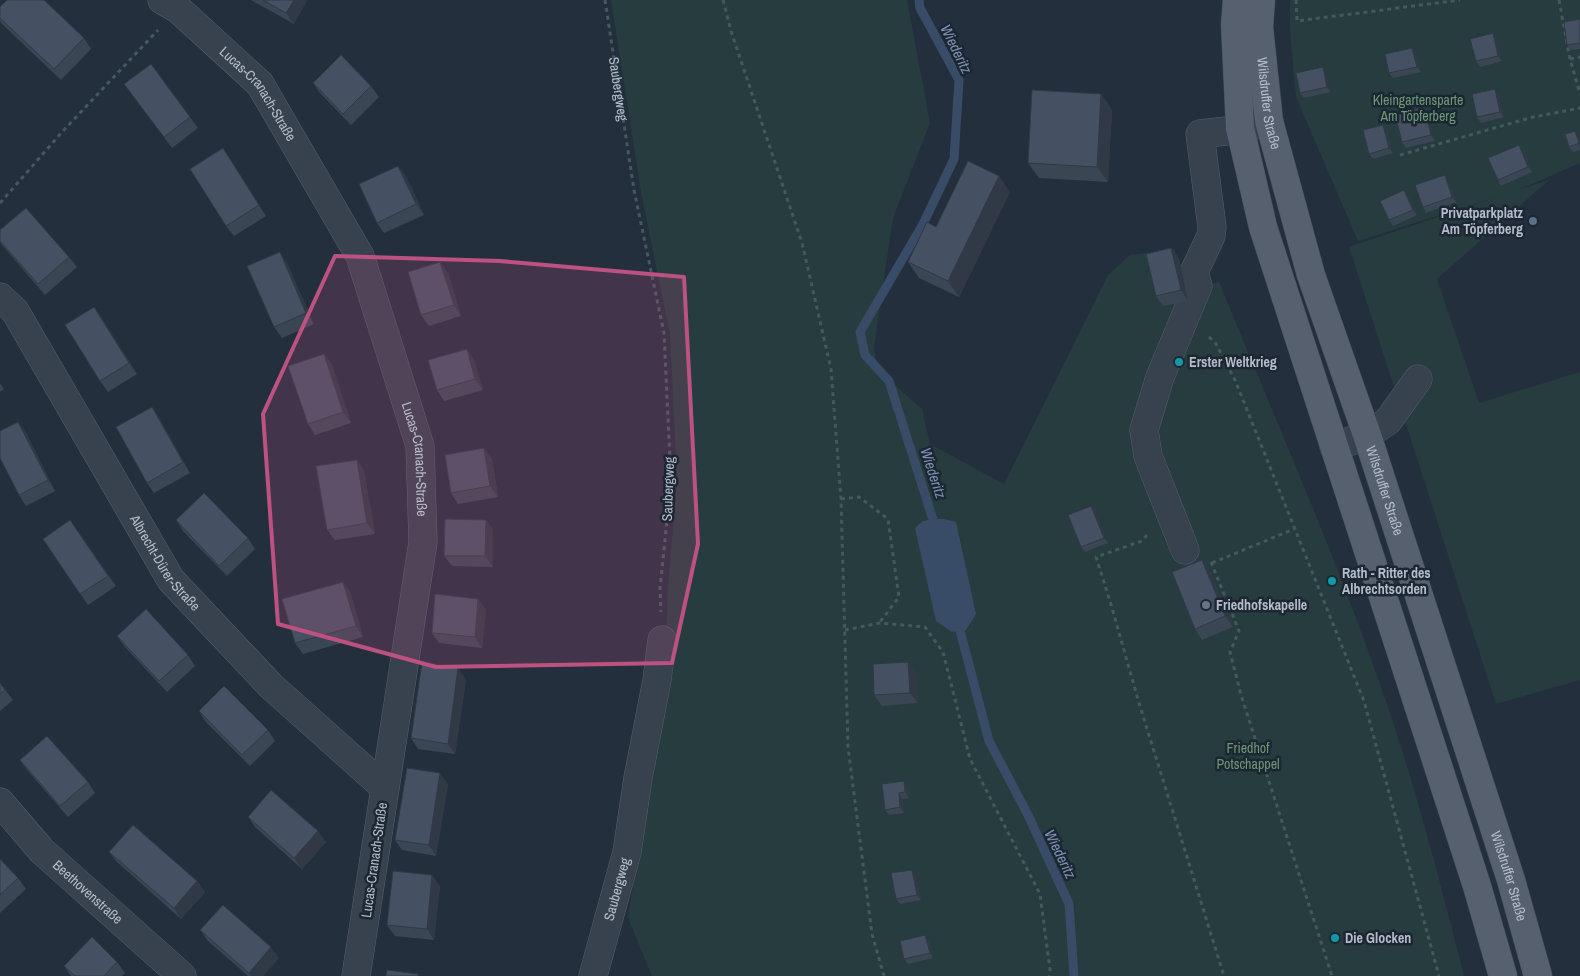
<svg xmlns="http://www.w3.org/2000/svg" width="1580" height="976" font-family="'Archivo Narrow',sans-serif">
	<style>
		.green { fill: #263c3f }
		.water { fill: #394c67 }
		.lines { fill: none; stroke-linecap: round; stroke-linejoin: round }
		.stream { stroke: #394c67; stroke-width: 9 }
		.minor-casing { stroke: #565f6c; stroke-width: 29 }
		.major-casing { stroke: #414a57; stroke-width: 29 }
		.path { stroke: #44595c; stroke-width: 3; stroke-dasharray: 4 4; stroke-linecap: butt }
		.minor { stroke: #38414e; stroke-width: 28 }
		.major { stroke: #56606e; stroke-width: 28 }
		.wall { fill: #3b4654 }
		.shaded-wall { fill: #303945 }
		.building { fill: #455162; stroke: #303945 }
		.marked { fill: #bd5182; fill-opacity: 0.2; stroke: #bd5182; stroke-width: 4; stroke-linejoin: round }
		.service-dot { fill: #5c6f8a; stroke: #1d2633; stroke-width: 2 }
		.culture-dot { fill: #0f9aa8; stroke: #1d2633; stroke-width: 2 }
		.worship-dot { fill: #6b7280; stroke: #1d2633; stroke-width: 2 }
		.labels { text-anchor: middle; stroke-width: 5; stroke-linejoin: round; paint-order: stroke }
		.street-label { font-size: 14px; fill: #b4bcc9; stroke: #1d2633 }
		.park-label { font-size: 14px; fill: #6b9a76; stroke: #1d2633 }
		.poi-label { font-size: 14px; font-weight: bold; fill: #b4bcc9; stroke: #1d2633; text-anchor: start }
		.water-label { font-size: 15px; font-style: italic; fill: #7c92b1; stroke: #1d2633 }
	</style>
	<rect width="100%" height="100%" fill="#242f3e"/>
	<g class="green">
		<path d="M611 0H907L930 123 893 218 874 347 878 370 922 409 930 444 1004 484 1108 275 1130 255 1174 249 1179 259 1185 288 1219 282C1277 423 1339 563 1388 707 1418 795 1441 886 1464 976H652L628 918 664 682 668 587 677 481 670 335 641 192Z"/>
		<path d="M1290 0H1580V163L1518 190 1549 180 1437 279 1479 403 1580 372V680L1496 704 1349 247 1500 196 1358 241 1296 97 1290 30Z"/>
	</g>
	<path class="water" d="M934 519H944L956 522 976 614 966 630 952 632 936 621 915 528 923 521Z"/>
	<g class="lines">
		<g class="stream">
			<path d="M919 0 920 8 959 80 954 159 923 224 860 332 865 355 889 381 936 529"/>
			<path d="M957 619 989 741 1028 815 1069 904 1074 976"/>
		</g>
		<defs>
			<g id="minor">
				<path id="s2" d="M162 0 178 9 260 84 360 256 420 446 423 542 356 976"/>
				<path id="s3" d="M0 297 15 311 171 580 271 686 384 787"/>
				<path d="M1334 447 1367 435 1388 421 1418 379"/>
				<path d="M1185 550 1148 456 1144 430 1160 377 1198 286 1194 272 1211 236 1212 227 1200 134 1226 131 1269 121"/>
				<path id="s4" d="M0 802 42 851 182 976"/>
				<path id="s5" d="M593 976 627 852 638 778 657 680 662 640"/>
			</g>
			<g id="major">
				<path d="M1237 0 1235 24 1240 128 1263 227 1477 886 1503 976"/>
				<path id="s6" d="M1261 0 1259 27 1269 121 1311 275 1367 435 1511 880 1538 976"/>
			</g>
		</defs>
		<use href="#minor" class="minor-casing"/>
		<use href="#major" class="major-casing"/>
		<g class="path">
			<path id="s1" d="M605 0 634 190 664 333 671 482 660 588 661 612"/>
			<path d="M723 0 731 31 802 243 831 369 841 499 848 747 872 934 884 976"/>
			<path d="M1296 0 1297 21 1460 0"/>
			<path d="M1559 0 1570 59 1580 94"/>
			<path d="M1570 59 1580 57"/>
			<path d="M1400 155 1533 117 1580 108"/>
			<path d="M0 203 63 131 158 30"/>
			<path d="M1209 337 1215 342 1235 380 1364 701 1439 976"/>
			<path d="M841 499 859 497 888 519 899 597 880 622"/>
			<path d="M1147 535 1142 541 1096 557 1110 601 1139 703 1224 976"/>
			<path d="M1211 562 1239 631 1230 652 1241 695 1332 976"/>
			<path d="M1212 563 1294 529"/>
			<path d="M845 630 880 623 925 627 943 652 970 759 1040 894 1050 970 1049 976"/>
		</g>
		<use href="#minor" class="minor"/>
		<use href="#major" class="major"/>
	</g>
	<g class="wall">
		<path d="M251 0H307L294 24Z"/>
		<path d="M0 7 84 38 91 49 61 80 2 24 0 21Z"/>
		<path d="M1580 19V49L1571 50 1567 45Z"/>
		<path d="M1493 33 1497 39 1502 61 1480 67 1476 61Z"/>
		<path d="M1412 48 1416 53 1421 72 1393 78 1389 73Z"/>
		<path d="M1323 67 1326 72 1331 92 1304 98 1300 93Z"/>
		<path d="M313 83 371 86 379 97 351 125 320 93Z"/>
		<path d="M124 84 190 117 198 128 172 148Z"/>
		<path d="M1495 89 1499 94 1504 117 1481 123 1477 117Z"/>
		<path d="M1101 94 1112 110 1108 182 1039 178 1028 163Z"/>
		<path d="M1424 107 1427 112 1435 141 1406 148 1402 142Z"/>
		<path d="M1383 125 1387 131 1393 153 1373 159 1369 154Z"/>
		<path d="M1579 136 1580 150 1573 152 1569 147Z"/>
		<path d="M1519 145 1523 150 1532 172 1501 186 1498 180Z"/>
		<path d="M223 148 266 216 234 236 226 226Z"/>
		<path d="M406 176 424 215 384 233 377 223Z"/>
		<path d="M1448 181 1456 202 1426 213 1423 207Z"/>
		<path d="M1404 190 1408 196 1417 215 1393 226 1389 220Z"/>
		<path d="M1010 192 959 297 919 278 908 262 936 227Z"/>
		<path d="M0 230 69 257 77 267 45 295 2 245 0 242Z"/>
		<path d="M1179 259 1188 301 1163 306 1156 296Z"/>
		<path d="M440 262 448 273 461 316 429 326 421 315Z"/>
		<path d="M287 263 314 324 282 338 274 327Z"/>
		<path d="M94 307 137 374 108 392 100 381Z"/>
		<path d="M324 354 332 365 351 423 315 435 308 424Z"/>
		<path d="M474 360 483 390 444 401 437 390Z"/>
		<path d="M0 383 4 389 0 392Z"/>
		<path d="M152 407 159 418 190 473 154 493 147 483Z"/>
		<path d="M18 422 26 433 55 491 26 506 19 495Z"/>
		<path d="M492 459 498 497 458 504 451 493Z"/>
		<path d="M357 460 364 471 375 534 335 540 327 530Z"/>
		<path d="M1091 506 1095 511 1108 543 1085 552 1081 547Z"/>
		<path d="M70 520 116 586 88 605 43 539Z"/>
		<path d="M176 520 248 538 255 549 227 576 183 531Z"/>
		<path d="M486 520 493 530V567L452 566 444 556Z"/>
		<path d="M1210 571 1233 627 1202 640 1195 629Z"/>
		<path d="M343 582 350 592 363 637 303 654 295 643Z"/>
		<path d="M478 599 486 610 482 648 439 643 432 633Z"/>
		<path d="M117 636 188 655 195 666 167 692 125 647Z"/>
		<path d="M908 662 916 673 918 703 882 706 874 695Z"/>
		<path d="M466 679 455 754 418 749 411 738Z"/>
		<path d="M0 683 13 700 0 711Z"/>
		<path d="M199 711 268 730 275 741 250 766 206 722Z"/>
		<path d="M20 760 88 782 95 793 68 817 27 770Z"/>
		<path d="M448 784 436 856 402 850 395 840Z"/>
		<path d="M882 784 908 787 909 798 902 799 904 813 889 815 885 810Z"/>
		<path d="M248 817 326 842 302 869 255 827Z"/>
		<path d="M109 852 197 881 205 892 181 919 117 862Z"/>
		<path d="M0 859 18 878 26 889 0 913Z"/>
		<path d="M916 875 921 900 900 904 896 899Z"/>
		<path d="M440 886 434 940 395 936 387 925Z"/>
		<path d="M200 930 279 958 263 976H248L208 941Z"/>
		<path d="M929 940 933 958 908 964 904 959Z"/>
		<path d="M117 962 125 973 122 976H71L64 966Z"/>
	</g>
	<g class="shaded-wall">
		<path d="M294 0H307L294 24 286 13Z"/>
		<path d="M1493 33 1497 39 1502 61 1498 56Z"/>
		<path d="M1412 48 1416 53 1421 72 1417 67Z"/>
		<path d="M1323 67 1326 72 1331 92 1327 87Z"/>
		<path d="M1495 89 1499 94 1504 117 1500 112Z"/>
		<path d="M1101 94 1112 110 1108 182 1097 167Z"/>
		<path d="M1424 107 1427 112 1435 141 1431 135Z"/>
		<path d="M1383 125 1387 131 1393 153 1389 148Z"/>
		<path d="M1575 131 1579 136 1580 144 1579 143Z"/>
		<path d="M1519 145 1523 150 1532 172 1528 167Z"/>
		<path d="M398 166 406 176 424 215 416 204Z"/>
		<path d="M1445 175 1448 181 1456 202 1452 197Z"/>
		<path d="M999 176 1010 192 959 297 948 281Z"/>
		<path d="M1404 190 1408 196 1417 215 1413 210Z"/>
		<path d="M1171 248 1179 259 1188 301 1181 290Z"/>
		<path d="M280 252 287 263 314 324 306 313Z"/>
		<path d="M440 262 448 273 461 316 454 305Z"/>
		<path d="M94 307 102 318 137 374 129 363Z"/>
		<path d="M467 349 474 360 483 390 475 379Z"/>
		<path d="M324 354 332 365 351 423 343 412Z"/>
		<path d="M152 407 159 418 190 473 183 462Z"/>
		<path d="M18 422 26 433 55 491 48 480Z"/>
		<path d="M484 448 492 459 498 497 490 486Z"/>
		<path d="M357 460 364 471 375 534 367 523Z"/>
		<path d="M1091 506 1095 511 1108 543 1104 538Z"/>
		<path d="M486 520 493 530V567L485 556Z"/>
		<path d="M1202 560 1210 571 1233 627 1225 616Z"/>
		<path d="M343 582 350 592 363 637 356 626Z"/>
		<path d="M478 599 486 610 482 648 475 637Z"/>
		<path d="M908 662 916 673 918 703 910 693Z"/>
		<path d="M458 668 466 679 455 754 448 744Z"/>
		<path d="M440 773 448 784 436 856 429 845Z"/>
		<path d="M904 781 908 787 909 798 905 792Z"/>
		<path d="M899 793 902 799 904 813 900 807Z"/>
		<path d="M318 831 326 842 302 869 294 858Z"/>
		<path d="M912 870 916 875 921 900 917 895Z"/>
		<path d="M432 875 440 886 434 940 427 929Z"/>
		<path d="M197 881 205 892 181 919 174 908Z"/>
		<path d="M925 935 929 940 933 958 930 953Z"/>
		<path d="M271 947 279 958 263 976H251L249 973Z"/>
	</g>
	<g class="building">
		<path d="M7 0H44L84 38 54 69 0 18V7Z"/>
		<path d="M263 0H294L286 13Z"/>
		<path d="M1580 19V43L1567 45 1564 22Z"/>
		<path d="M1493 33 1498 56 1476 61 1470 39Z"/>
		<path d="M1412 48 1417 67 1389 73 1385 54Z"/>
		<path d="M341 55 371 86 343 114 313 83Z"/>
		<path d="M151 64 190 117 164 137 124 84Z"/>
		<path d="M1323 67 1327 87 1300 93 1296 73Z"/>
		<path d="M1495 89 1500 112 1477 117 1472 94Z"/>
		<path d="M1032 90 1101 94 1097 167 1028 163Z"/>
		<path d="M1424 107 1431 135 1402 142 1395 114Z"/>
		<path d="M1383 125 1389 148 1369 154 1363 130Z"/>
		<path d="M1575 131 1579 143 1569 147 1565 134Z"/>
		<path d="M1519 145 1528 167 1498 180 1488 158Z"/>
		<path d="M223 148 259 205 226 226 190 169Z"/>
		<path d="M968 161 999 176 948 281 908 262 927 222 936 227Z"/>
		<path d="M398 166 416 204 377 223 359 184Z"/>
		<path d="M1445 175 1452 197 1423 207 1415 185Z"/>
		<path d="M1404 190 1413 210 1389 220 1380 201Z"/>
		<path d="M26 208 69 257 38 284 0 241V230Z"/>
		<path d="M1171 248 1181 290 1156 296 1146 254Z"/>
		<path d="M280 252 306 313 274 327 247 266Z"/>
		<path d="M440 262 454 305 421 315 408 272Z"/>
		<path d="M94 307 129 363 100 381 65 325Z"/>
		<path d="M467 349 475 379 437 390 428 360Z"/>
		<path d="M324 354 343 412 308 424 288 366Z"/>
		<path d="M152 407 183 462 147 483 116 427Z"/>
		<path d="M18 422 48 480 19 495 0 458V431Z"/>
		<path d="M484 448 490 486 451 493 445 455Z"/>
		<path d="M357 460 367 523 327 530 316 466Z"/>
		<path d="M204 493 248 538 219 566 176 520Z"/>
		<path d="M1091 506 1104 538 1081 547 1068 515Z"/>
		<path d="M445 519 486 520 485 556H444Z"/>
		<path d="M70 520 108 576 80 594 43 539Z"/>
		<path d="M1202 560 1225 616 1195 629 1172 572Z"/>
		<path d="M343 582 356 626 295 643 282 599Z"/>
		<path d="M435 594 478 599 475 637 432 633Z"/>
		<path d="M146 609 188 655 159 681 117 636Z"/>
		<path d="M422 662 458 668 448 744 411 738Z"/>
		<path d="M908 662 910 693 874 695 873 664Z"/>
		<path d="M0 683 5 690 0 694Z"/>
		<path d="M224 686 268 730 242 755 199 711Z"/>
		<path d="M47 736 88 782 60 806 20 760Z"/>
		<path d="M407 768 440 773 429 845 395 840Z"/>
		<path d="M904 781 905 792 899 793 900 807 885 810 882 784Z"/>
		<path d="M271 790 318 831 294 858 248 817Z"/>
		<path d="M133 825 197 881 174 908 109 852Z"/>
		<path d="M0 859 18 878 0 895Z"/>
		<path d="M912 870 917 895 896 899 891 873Z"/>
		<path d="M393 871 432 875 427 929 387 925Z"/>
		<path d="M223 905 271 947 249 973 200 930Z"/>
		<path d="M925 935 930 953 904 959 900 941Z"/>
		<path d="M92 937 117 962 104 976H75L64 966Z"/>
		<path d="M387 970 418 974V976H386Z"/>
	</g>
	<path class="marked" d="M335 256 500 261 684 277 698 544 672 663 436 667 278 624 263 414Z"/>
	<circle class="service-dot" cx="1533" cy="221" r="5"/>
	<g class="culture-dot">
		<circle cx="1179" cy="362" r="5"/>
		<circle cx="1332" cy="581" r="5"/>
		<circle cx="1335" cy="938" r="5"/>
	</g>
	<circle class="worship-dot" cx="1206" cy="605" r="5"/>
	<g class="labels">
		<g class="street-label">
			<text dy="5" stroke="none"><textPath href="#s1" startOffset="90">Saubergweg</textPath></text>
			<text dy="5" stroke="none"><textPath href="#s2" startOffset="136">Lucas-Cranach-Straße</textPath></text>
			<text dy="5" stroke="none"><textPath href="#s6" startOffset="104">Wilsdruffer Straße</textPath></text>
			<text dy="5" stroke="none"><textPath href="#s2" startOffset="540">Lucas-Cranach-Straße</textPath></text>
			<text transform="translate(668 489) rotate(-88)" y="5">Saubergweg</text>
			<text dy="5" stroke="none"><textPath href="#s6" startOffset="509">Wilsdruffer Straße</textPath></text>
			<text dy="5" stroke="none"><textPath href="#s3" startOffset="314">Albrecht-Dürer-Straße</textPath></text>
			<text transform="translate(374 860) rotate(-82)" y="5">Lucas-Cranach-Straße</text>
			<text dy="5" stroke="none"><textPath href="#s6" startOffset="914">Wilsdruffer Straße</textPath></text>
			<text dy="5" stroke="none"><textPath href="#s5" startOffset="90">Saubergweg</textPath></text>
			<text dy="5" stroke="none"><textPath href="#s4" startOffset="126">Beethovenstraße</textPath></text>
		</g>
		<g class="park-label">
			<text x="1418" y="105">Kleingartensparte<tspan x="1418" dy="16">Am Töpferberg</tspan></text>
			<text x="1248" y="753">Friedhof<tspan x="1248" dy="16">Potschappel</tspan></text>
		</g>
		<g class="poi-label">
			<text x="1523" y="218" text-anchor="end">Privatparkplatz<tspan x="1523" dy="16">Am Töpferberg</tspan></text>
			<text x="1189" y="367">Erster Weltkrieg</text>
			<text x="1342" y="578">Rath - Ritter des<tspan x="1342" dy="16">Albrechtsorden</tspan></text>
			<text x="1216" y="610">Friedhofskapelle</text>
			<text x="1345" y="943">Die Glocken</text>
		</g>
		<g class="water-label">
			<text transform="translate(956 49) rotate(64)" y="5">Wiederitz</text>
			<text transform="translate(933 473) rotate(72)" y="5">Wiederitz</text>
			<text transform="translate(1060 854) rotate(64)" y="5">Wiederitz</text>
		</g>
	</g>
</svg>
